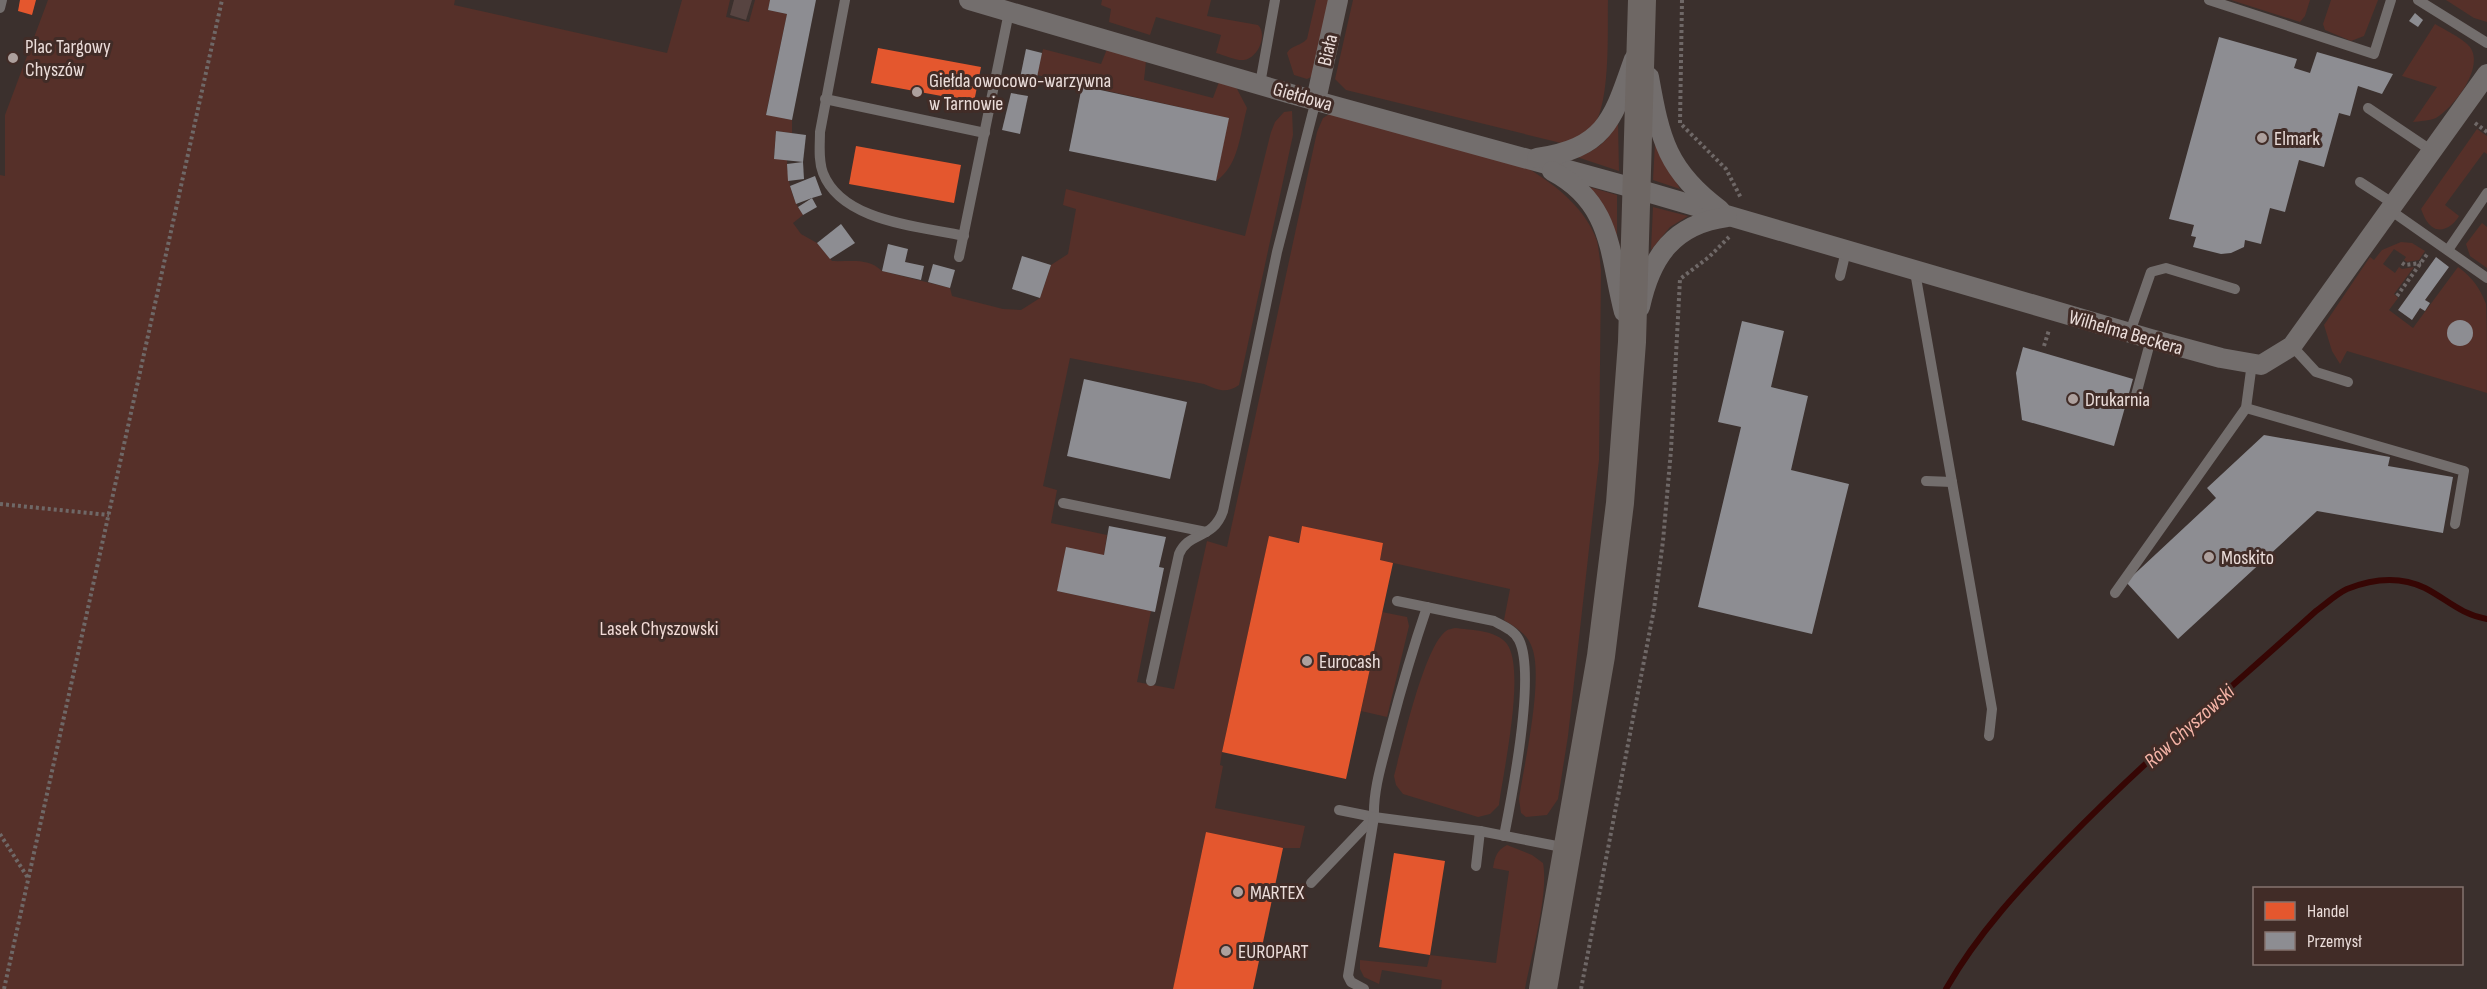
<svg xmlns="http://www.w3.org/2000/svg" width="2487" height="989" font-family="'Sofia Sans Condensed',sans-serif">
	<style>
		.green { fill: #563029 }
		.shops { fill: #e4572e }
		.industry { fill: #8d8d92 }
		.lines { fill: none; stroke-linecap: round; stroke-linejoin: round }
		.stream { stroke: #360604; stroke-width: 6 }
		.building { fill: #574441 }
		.path { stroke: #6f6867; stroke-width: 4; stroke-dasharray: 3 3; stroke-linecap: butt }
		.service { stroke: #736e6d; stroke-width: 10 }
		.minor { stroke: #736e6d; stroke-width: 20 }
		.secondary { stroke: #6e6764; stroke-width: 28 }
		.poi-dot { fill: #ada09d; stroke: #412c27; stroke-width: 2 }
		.labels { text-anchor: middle; stroke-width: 6; stroke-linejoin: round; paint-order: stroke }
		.poi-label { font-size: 20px; fill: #ebddda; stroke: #412c27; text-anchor: start }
		.street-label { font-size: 20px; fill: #ebddda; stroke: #412c27 }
		.park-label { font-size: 20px; fill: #f2dbd6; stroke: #412c27 }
		.water-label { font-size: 21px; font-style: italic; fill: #f5b4a7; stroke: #412c27 }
	</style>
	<rect width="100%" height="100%" fill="#3b302d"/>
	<g class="green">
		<path d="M48 0H455L454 5 667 53 682 0H730L726 17 749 22 755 0H770L768 10 787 14 766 114 792 120V133L776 131 774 158 787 160C788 181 791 198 803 215L793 223 801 234 817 243 832 261C850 262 868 257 882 271L950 288 952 296 1003 309 1021 310 1040 298 1051 265 1068 254 1076 209 1063 205 1066 189 1245 236 1271 132 1275 122 1284 112 1292 111 1293 135 1239 385C1226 394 1218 390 1204 384L1070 358 1043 486 1057 490 1051 523 1107 535 1104 555 1057 591 1151 611 1137 682 1174 689 1207 541 1227 547 1317 132 1323 118 1331 113 1529 169C1557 186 1586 209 1597 241 1599 250 1600 261 1601 270L1599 460 1568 736 1558 799 1547 815 1526 817 1521 813 1519 799C1524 764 1545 675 1531 645 1526 633 1515 627 1504 620L1510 589 1380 560 1383 543 1302 526 1299 543 1269 537 1222 752 1220 765 1223 766 1215 808 1305 826 1300 848H1283L1206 832 1173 989H0V175L5 176V115Z"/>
		<path d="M1102 0H1211L1207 16 1258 25C1268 35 1258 58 1244 60 1236 61 1224 55 1216 53L1221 35 1156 17 1150 35 1109 22 1111 9 1101 5Z"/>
		<path d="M1316 0H1331L1313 76 1307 79 1294 75 1287 53C1291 45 1301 46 1307 39Z"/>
		<path d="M1353 0H1608C1607 31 1612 113 1588 133 1581 139 1569 141 1561 143L1346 90 1335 79Z"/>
		<path d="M2231 0H2310L2305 16 2300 22Z"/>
		<path d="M2331 0H2378L2364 36 2351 41 2325 30 2323 24Z"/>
		<path d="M2446 0H2487V22L2474 18Z"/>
		<path d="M2435 24C2444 29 2465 40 2470 47 2485 68 2453 108 2436 118 2429 121 2420 121 2413 122L2437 87 2402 76Z"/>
		<path d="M1043 49 1101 64 1107 49 1146 61 1144 80 1213 98 1219 82 1236 87 1247 108C1240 133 1239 166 1216 181L1228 118 1037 75Z"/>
		<path d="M1618 123 1619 171 1577 157C1596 152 1609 139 1618 123Z"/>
		<path d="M2477 129 2487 136V154L2484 152 2445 205 2459 216C2454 225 2441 235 2431 226 2426 222 2423 214 2421 209Z"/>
		<path d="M1655 143 1680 189 1653 180Z"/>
		<path d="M1589 187 1617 195V236L1607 214Z"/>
		<path d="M1653 207 1688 216 1670 227 1651 250Z"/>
		<path d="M2482 223 2487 227V268L2470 256 2466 244Z"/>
		<path d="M2401 242 2412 243 2425 251 2419 260 2407 262 2404 260 2406 257 2394 249 2383 264 2395 273 2399 267 2402 269 2414 267 2394 294 2398 298 2389 310 2413 328 2458 267C2472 277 2480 288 2486 304 2487 316 2487 376 2487 393L2347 351 2340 364 2332 351 2324 325 2370 257 2374 260 2382 250Z"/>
		<path d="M1382 612 1407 617 1409 626 1387 717 1361 711Z"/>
		<path d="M1455 628C1470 630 1497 630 1507 644 1526 670 1503 772 1499 805L1490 814 1478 817 1403 794 1396 785 1394 776C1402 747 1424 647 1446 631 1448 629 1452 629 1455 628Z"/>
		<path d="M1507 845 1532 855 1543 863C1549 894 1531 956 1525 989H1441L1442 980 1382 970 1379 984 1364 977 1360 969V960L1427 967 1430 955 1496 963 1509 871 1493 868C1495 857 1496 851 1507 845Z"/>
	</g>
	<g class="shops">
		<path d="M20 0H36L32 15 18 11Z"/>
		<path d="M878 48 981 67 974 102 871 83Z"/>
		<path d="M856 146 961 165 954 203 849 184Z"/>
		<path d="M1302 526 1383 543 1380 560 1393 563 1346 779 1222 752 1269 536 1299 543Z"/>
		<path d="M1206 832 1283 848 1253 989H1173Z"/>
		<path d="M1394 853 1445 861 1430 955 1379 947Z"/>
	</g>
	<g class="industry">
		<path d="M770 0H816L792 120 766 115 787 14 768 10Z"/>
		<path d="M2415 13 2423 20 2418 27 2409 21Z"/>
		<path d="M2219 37 2297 59 2294 68 2310 73 2317 52 2393 74 2382 94 2358 86 2350 116 2339 113 2324 167 2299 160 2285 212 2270 208 2261 244 2245 240 2244 247 2231 253 2221 254 2193 247 2196 237 2191 236 2194 225 2169 219Z"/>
		<path d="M1026 49 1042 53 1035 87 1019 83Z"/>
		<path d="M1082 86 1229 118 1216 181 1069 151Z"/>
		<path d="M1011 93 1028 96 1020 134 1002 130Z"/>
		<path d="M776 131 806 135 803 162 774 159Z"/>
		<path d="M803 162 804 179 788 181 787 164Z"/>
		<path d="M815 176 822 195 812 198 817 207 803 215 798 207 812 198 796 204 790 186Z"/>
		<path d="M841 224 855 243 830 259 817 243Z"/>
		<path d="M888 244 908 249 905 262 924 266 921 280 882 271Z"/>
		<path d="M1022 256 1051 265 1040 298 1012 289Z"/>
		<path d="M2436 257 2449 267 2425 300 2430 303 2425 311 2420 308 2412 320 2398 310Z"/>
		<path d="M933 264 955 270 950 288 928 282Z"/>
		<circle cx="2460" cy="333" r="13"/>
		<path d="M1742 321 1784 331 1771 387 1808 396 1791 470 1849 484 1812 634 1698 607 1741 427 1718 422Z"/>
		<path d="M2023 347 2133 379 2114 446 2022 420 2016 373Z"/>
		<path d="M1084 379 1187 402 1170 479 1067 456Z"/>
		<path d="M2264 435 2390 457 2388 466 2453 477 2443 533 2317 511 2178 639 2126 582 2216 498 2207 488Z"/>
		<path d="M1109 526 1166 537 1159 567 1164 568 1155 612 1057 591 1066 547 1104 555Z"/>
	</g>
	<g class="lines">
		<path class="stream" d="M1946 989C1978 933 2021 887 2066 841 2145 760 2232 687 2316 611 2326 604 2336 594 2347 589 2372 579 2400 576 2425 588 2448 600 2460 614 2487 619"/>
	</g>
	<path class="building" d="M734 0H752L746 20 730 15Z"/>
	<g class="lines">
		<g class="path">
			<path d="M1682 0 1680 123 1726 169 1741 198"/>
			<path d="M2475 123 2487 132"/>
			<path d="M2402 263 2405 265 2421 263"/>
			<path d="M2397 296 2428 253"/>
			<path d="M2044 346 2049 330"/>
			<path d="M0 504 109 515"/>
			<path d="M0 834 28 878"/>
			<path d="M4 989 222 0"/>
			<path d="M1581 989 1654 609 1663 541 1671 450 1680 279 1709 257 1729 237"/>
		</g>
		<g class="service">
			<path d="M845 0 820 132C820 145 818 160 823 173 842 222 919 226 964 236"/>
			<path d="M2209 0 2374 54 2391 0"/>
			<path d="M2418 0 2487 43"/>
			<path d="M0 8 2 0"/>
			<path d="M1260 84 1275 0"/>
			<path d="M825 99 985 133"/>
			<path d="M2368 108 2432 151"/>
			<path d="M2360 182 2394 204"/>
			<path d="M2390 210 2487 278"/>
			<path d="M2448 250 2487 193"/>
			<path d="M959 257 1009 12"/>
			<path d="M1915 272 1992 709 1989 736"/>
			<path d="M1840 276 1846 251"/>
			<path d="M2130 332 2151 272 2166 268 2235 289"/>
			<path d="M2292 346 2316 372 2348 382"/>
			<path d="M2136 395 2151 339"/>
			<path d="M2246 408 2464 471 2455 524"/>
			<path d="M1926 481 1952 482"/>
			<path d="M1063 503 1206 532"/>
			<path d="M2115 593 2246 408 2252 363"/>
			<path d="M1397 601 1494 621C1503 626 1514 630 1519 640 1536 674 1512 796 1504 836"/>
			<path d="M1151 681 1179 554C1189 531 1213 540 1223 511L1277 252 1316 100"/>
			<path d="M1374 817C1373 788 1383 760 1390 731 1401 689 1413 648 1427 607"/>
			<path d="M1476 866 1480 831"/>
			<path d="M1311 883 1374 817 1339 810"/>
			<path d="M1364 989 1351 982 1348 976 1374 817 1480 831 1567 848"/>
		</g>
		<g class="minor">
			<path d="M969 0 1291 94 1637 189 2151 339 2221 358 2261 365 2292 346 2487 74"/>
			<path d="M1649 77C1660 139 1667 171 1720 210"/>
			<path d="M1316 100 1338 0"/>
			<path d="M1537 158C1606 148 1613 119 1634 59"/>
			<path d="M1552 171C1613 203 1609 254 1624 312"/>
			<path d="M1640 307C1651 256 1674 224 1727 217"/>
		</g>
		<path class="secondary" d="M1543 989 1601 656 1620 503 1632 342 1642 0"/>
	</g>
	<g class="poi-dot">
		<circle cx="13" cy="58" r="6"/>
		<circle cx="917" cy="92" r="6"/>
		<circle cx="2262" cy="138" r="6"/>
		<circle cx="2073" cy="399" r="6"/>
		<circle cx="2209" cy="557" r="6"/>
		<circle cx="1307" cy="661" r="6"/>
		<circle cx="1238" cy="892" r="6"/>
		<circle cx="1226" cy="951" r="6"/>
	</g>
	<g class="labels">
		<g class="poi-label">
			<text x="25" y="53">Plac Targowy<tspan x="25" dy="23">Chyszów</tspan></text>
			<text x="929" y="87">Giełda owocowo-warzywna<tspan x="929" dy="23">w Tarnowie</tspan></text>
			<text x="2274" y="145">Elmark</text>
			<text x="2085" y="406">Drukarnia</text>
			<text x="2221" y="564">Moskito</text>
			<text x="1319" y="668">Eurocash</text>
			<text x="1250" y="899">MARTEX</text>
			<text x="1238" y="958">EUROPART</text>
		</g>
		<g class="street-label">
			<text transform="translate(1327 50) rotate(-77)" y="7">Biała</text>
			<text transform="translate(1303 96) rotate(16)" y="7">Giełdowa</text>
			<text transform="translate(2126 332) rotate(16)" y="7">Wilhelma Beckera</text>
		</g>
		<g class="park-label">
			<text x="659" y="635">Lasek Chyszowski</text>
		</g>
		<g class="water-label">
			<text transform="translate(2189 726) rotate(-42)" y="7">Rów Chyszowski</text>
		</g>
	</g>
	<rect x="2253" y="887" width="210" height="78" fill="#412c27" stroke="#85736f" stroke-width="1.5"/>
	<rect x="2265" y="902" width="30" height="18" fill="#e4572e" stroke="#85736f" stroke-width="1.5"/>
	<text x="2307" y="917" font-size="18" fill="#ebddda">Handel</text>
	<rect x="2265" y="932" width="30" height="18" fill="#8d8d92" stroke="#85736f" stroke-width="1.5"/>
	<text x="2307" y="947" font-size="18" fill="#ebddda">Przemysł</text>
</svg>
